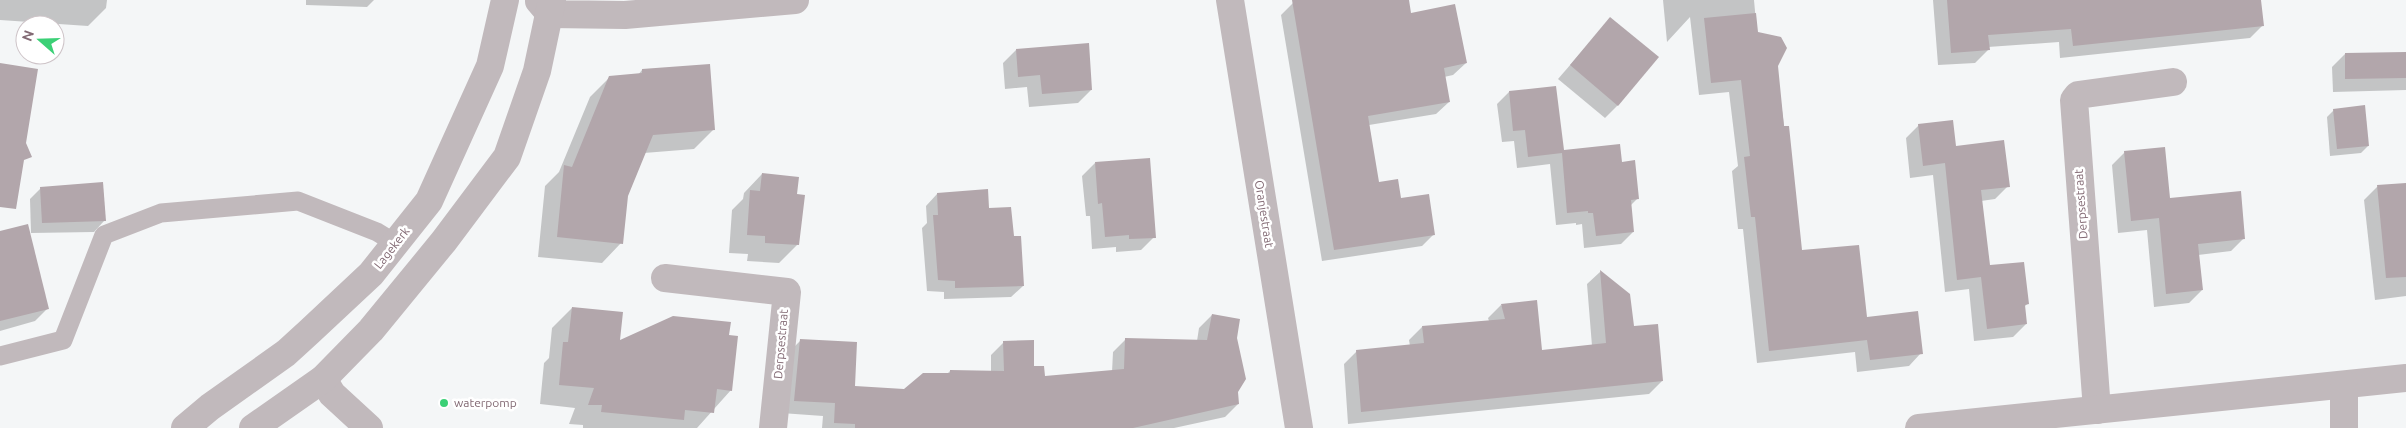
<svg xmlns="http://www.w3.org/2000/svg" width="2406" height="428" font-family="Ubuntu,sans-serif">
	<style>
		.shadow { fill: #0003 }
		.building { fill: #b2a6ab }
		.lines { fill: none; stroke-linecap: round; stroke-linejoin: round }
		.service { stroke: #c1b9bc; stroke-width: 19 }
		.minor { stroke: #c1b9bc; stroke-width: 28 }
		.tertiary { stroke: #c1b9bc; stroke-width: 28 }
		.poi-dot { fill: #3bd076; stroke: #fff; stroke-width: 2 }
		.labels { text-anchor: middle; stroke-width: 5; stroke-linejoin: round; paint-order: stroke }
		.street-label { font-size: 12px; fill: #826973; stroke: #fff }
		.poi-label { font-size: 12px; fill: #826973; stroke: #fff; text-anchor: start }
	</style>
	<rect width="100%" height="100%" fill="#f4f6f7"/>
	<g class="shadow">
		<path d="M0 0H107L106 8 88 26 0 20Z"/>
		<path d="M306 0H374L367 7 306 5Z"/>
		<path d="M1309 0H1408L1410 14 1466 63 1453 75 1444 77 1449 102 1436 114 1369 125 1378 183 1400 199 1434 234 1422 246 1322 261 1281 15 1293 3Z"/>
		<path d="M1663 0H1754L1757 33 1776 66 1801 251 1865 318 1921 353 1909 366 1857 372 1855 352 1757 363 1743 229H1738L1732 171 1738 166 1729 92 1699 95 1690 17 1667 42Z"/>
		<path d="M1933 0H2260L2263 25 2250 38 2060 58 2059 42 1988 47V50L1975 63 1938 65Z"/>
		<path d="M1610 19 1618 105 1605 118 1558 79Z"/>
		<path d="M1016 50 1091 90 1078 103 1029 107 1027 87 1005 89 1003 63Z"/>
		<path d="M2406 53V90L2333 92 2332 67 2345 54Z"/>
		<path d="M642 70 714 129 694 149 644 153 627 196 621 243 602 263 538 257 545 186 559 172 590 97 610 77 638 75Z"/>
		<path d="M1555 87 1563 152 1621 163 1638 198 1630 206 1633 232 1621 244 1584 248 1582 224 1576 225V223L1556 225 1550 164 1517 168 1514 141 1502 142 1497 104 1509 92Z"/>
		<path d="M2334 110 2368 146 2361 153 2330 156 2327 117Z"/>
		<path d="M1919 125 1955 148 2008 186 1995 199 1981 201 1989 266 2027 304 2024 307 2026 324 2013 337 1974 341 1969 289 1945 292 1933 175 1910 178 1906 138Z"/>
		<path d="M2125 152 2169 200 2244 238 2231 251 2198 255 2202 290 2189 303 2154 307 2147 230 2118 233 2112 165Z"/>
		<path d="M1095 163 1154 237 1141 250 1116 252V247L1092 249 1090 216H1086L1082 176Z"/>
		<path d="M762 174 796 195 798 244 779 263 747 261 748 254 729 253 732 210 743 199 744 193Z"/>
		<path d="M2406 184V296L2375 300 2364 200 2377 187Z"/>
		<path d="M41 188 104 221 94 232 31 233 30 199Z"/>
		<path d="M937 194 1012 238 1023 286 1011 297 944 299V292L927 291 922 228 927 223 926 206Z"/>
		<path d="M0 232 48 308 35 321 0 331Z"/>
		<path d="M1600 272 1629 295 1633 328 1662 381 1649 394 1348 424 1344 364 1357 351 1410 346 1409 340 1422 327 1489 321 1488 318 1501 305 1540 352 1592 346 1587 284Z"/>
		<path d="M572 308 618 342 728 336 731 390 697 428H583V425L569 424 575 408 540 404 544 363 549 358 552 328Z"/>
		<path d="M1212 315 1236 338 1238 404 1225 417 1174 428H822L823 416 781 413 788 353 801 340 854 387 904 390 947 374 950 371 991 372V355L1003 343 1043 378 1112 372 1113 352 1125 340 1197 341 1199 328Z"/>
	</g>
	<g class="building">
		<path d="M1292 0H1409L1411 13 1455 4 1467 63 1444 68 1450 102 1368 116 1379 182 1398 179 1401 198 1429 194 1435 235 1334 250Z"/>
		<path d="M1947 0H2261L2264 26 2073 46 2071 29 1988 35 1990 50 1951 53Z"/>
		<path d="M1756 13 1758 32 1781 37 1787 48 1778 66 1784 126H1789L1802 250 1859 245 1867 317 1918 311 1923 354 1870 360 1867 340 1769 351 1755 217H1751L1744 157 1750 156 1741 80 1711 83 1704 18Z"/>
		<path d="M1610 17 1659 57 1618 106 1570 65Z"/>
		<path d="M1089 43 1092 90 1042 94 1040 75 1018 77 1016 49Z"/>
		<path d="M2406 52V78L2345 79V53Z"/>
		<path d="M0 63 38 69 26 143 32 157 24 160 16 209 0 207Z"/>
		<path d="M710 64 715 130 653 135 628 196 623 244 557 237 564 165 572 167 609 76 642 73V69Z"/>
		<path d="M1556 86 1564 150 1620 144 1622 162 1635 160 1639 199 1631 200 1634 232 1596 236 1593 213H1588V211L1567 213 1562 153 1528 157 1525 130 1513 131 1509 91Z"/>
		<path d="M2365 105 2369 146 2337 149 2333 109Z"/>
		<path d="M1953 120 1956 146 2004 140 2010 187 1981 190 1990 265 2024 262 2029 304 2025 305 2027 324 1987 329 1981 277 1957 280 1945 163 1923 166 1918 124Z"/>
		<path d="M2165 147 2170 198 2241 191 2245 239 2198 244 2203 290 2166 294 2159 218 2131 221 2124 151Z"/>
		<path d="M1150 158 1156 238 1129 239V235L1105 237 1102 203 1098 204 1095 162Z"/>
		<path d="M762 173 799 177 797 194 805 195 799 245 765 243V236L747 235 750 190 760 191Z"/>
		<path d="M103 182 106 221 42 223 40 187Z"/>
		<path d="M2406 183V277L2386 278 2377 185Z"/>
		<path d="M988 189 989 208 1011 207 1014 236H1021L1024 286 955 288V281L938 280 933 215H938L937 193Z"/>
		<path d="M28 224 49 309 0 321V231Z"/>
		<path d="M1600 270 1630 294 1634 326 1658 324 1663 381 1361 412 1356 350 1424 343 1422 326 1505 319 1501 304 1537 300 1542 350 1606 343Z"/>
		<path d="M572 307 623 312 620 340 673 316 731 322 729 335 738 336 732 391 717 389 714 413 685 410 684 420 601 412 602 405H588L594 388 559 385 563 342H568Z"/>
		<path d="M1212 314 1240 319 1237 338 1246 379 1238 392 1239 404 1133 428H855V424L834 423 835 403 794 401 800 339 857 342 855 386 904 389 923 373H950V370L1004 371 1003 341 1034 340V366H1044L1045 376 1124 369 1125 338 1207 340Z"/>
	</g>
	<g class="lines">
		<path class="service" d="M0 356 63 340 104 235 161 213 298 201 377 232 395 243"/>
		<g class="minor">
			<path d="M1230 0 1299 428"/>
			<path d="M665 278 787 292 773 428"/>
			<path d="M323 379 332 394 369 428"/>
			<path d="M2097 410 2074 100 2078 95 2173 82"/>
			<path d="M1919 428 2406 378"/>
			<path d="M2344 428V385"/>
		</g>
		<g class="tertiary">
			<path d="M539 1 550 14 625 15 795 0"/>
			<path d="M185 428 210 407 286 353 309 332 371 274 429 201 490 66 505 0"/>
			<path d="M253 428 323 379 371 330 444 241 507 157 537 71 552 0"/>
		</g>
	</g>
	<circle class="poi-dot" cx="444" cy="403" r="5"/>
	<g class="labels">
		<g class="street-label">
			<text transform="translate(2081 204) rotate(-94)" y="4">Derpsestraat</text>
			<text transform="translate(1264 214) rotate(81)" y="4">Oranjestraat</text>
			<text transform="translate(392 248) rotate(-52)" y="4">Lagekerk</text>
			<text transform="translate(781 344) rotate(-85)" y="4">Derpsestraat</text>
		</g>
		<g class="poi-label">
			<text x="454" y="407">waterpomp</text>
		</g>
	</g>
	<g transform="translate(40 40) rotate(290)"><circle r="24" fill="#ffffff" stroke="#cdc3c7"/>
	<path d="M0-4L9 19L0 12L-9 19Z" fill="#3bd076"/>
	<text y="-8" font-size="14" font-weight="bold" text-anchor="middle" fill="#826973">N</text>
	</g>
</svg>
